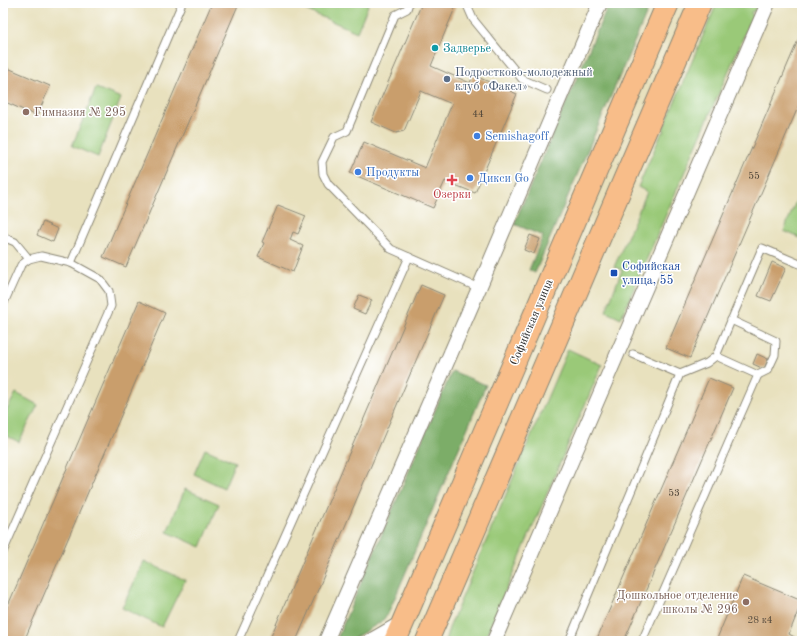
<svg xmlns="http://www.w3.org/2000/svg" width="805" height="644" font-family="'Old Standard TT',serif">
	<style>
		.green { fill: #9ac978; stroke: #627a52 }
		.forest { fill: #7bad68; stroke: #536c4a }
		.building { fill: #c99e6c }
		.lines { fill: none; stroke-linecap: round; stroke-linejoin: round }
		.lane-casing { stroke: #8a8674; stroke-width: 9 }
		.street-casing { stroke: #8a8674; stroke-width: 16 }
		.primary-casing { stroke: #8a8674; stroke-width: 24 }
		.lane { stroke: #fff; stroke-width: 7 }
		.street { stroke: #fff; stroke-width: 14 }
		.primary { stroke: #f8bd89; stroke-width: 22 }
		.culture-dot { fill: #0f9aa8; stroke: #fff; stroke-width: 1.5 }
		.service-dot { fill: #5c6f8a; stroke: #fff; stroke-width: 1.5 }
		.education-dot { fill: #8d6e63; stroke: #fff; stroke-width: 1.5 }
		.shop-dot { fill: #3f7fe0; stroke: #fff; stroke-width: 1.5 }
		.health-dot { fill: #e0444e; stroke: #fff; stroke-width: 1.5 }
		.transit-dot { fill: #1a4fb4; stroke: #fff; stroke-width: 1.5 }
		.labels { text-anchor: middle; stroke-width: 3; stroke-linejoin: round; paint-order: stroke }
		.number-label { font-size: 10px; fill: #52483b }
		.culture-label { font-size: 12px; fill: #0d838f; stroke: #fff; text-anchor: start }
		.service-label { font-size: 12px; fill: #4e5e75; stroke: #fff; text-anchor: start }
		.education-label { font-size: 12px; fill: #785e54; stroke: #fff; text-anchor: start }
		.shop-label { font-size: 12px; fill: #366cbe; stroke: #fff; text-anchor: start }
		.health-label { font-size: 12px; fill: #be3a42; stroke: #fff }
		.transit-label { font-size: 12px; fill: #164399; stroke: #fff; text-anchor: start }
		.street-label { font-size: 12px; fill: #2b2b2b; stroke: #fff }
	</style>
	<rect width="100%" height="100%" fill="#fff"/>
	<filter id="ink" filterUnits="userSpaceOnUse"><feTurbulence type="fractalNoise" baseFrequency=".025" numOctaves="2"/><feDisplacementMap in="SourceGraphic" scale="8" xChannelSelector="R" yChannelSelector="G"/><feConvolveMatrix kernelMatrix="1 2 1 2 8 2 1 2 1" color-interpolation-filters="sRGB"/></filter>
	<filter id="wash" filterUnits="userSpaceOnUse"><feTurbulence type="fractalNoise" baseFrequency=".012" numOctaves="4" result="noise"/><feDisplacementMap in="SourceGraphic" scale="16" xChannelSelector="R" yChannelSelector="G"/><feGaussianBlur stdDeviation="0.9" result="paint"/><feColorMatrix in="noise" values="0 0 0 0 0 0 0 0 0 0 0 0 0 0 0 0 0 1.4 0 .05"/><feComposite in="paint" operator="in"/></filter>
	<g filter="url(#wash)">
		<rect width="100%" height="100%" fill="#e8e1be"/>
		<g class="green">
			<path d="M305 3H369L357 32 303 9Z"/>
			<path d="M717 3H758L754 12 752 11 751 14 753 15 621 318 606 311 622 270 614 267 647 192 638 187 662 132H664L665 130 663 129Z"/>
			<path d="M96 88 121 98 98 157 72 146Z"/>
			<path d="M802 186V239L784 231Z"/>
			<path d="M568 349 602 365 484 641H445L449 628Z"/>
			<path d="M16 393 38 405 19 442 3 434V417Z"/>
			<path d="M205 449 235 462 224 488 194 474Z"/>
			<path d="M185 489 219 504 201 547 167 532Z"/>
			<path d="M144 561 185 580 162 627 122 608Z"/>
		</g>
		<g class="forest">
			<path d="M609 3H651L535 273 529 270 543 236 514 224Z"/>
			<path d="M452 371 486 385 388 614 381 622 349 641H336Z"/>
		</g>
		<g id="blocks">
			<g class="building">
				<path d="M212 3H239L126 267 103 257Z"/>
				<path d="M422 3H457L431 66 470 83 473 75 517 94 475 193 445 181 433 208 350 173 364 142 425 168 452 104 421 91 404 131 396 133 371 122Z"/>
				<path d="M802 31V98L690 358 666 348Z"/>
				<path d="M3 66 50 86 37 116 3 101Z"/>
				<path d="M278 205 306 216 298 234 293 232 290 240 303 246 293 272 258 257 264 243 262 242Z"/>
				<path d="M43 222 58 229 53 242 37 235Z"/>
				<path d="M530 235 540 239 534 254 524 250Z"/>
				<path d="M772 262 786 268 771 301 758 296Z"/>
				<path d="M421 285 444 295 296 641H269Z"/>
				<path d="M359 295 372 300 365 314 353 309Z"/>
				<path d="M139 301 165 313 24 641H3V617Z"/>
				<path d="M757 354 768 359 764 369 753 364Z"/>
				<path d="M709 378 733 388 624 641H596Z"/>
				<path d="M743 576 802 601 789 634 802 641H716Z"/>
			</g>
		</g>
	</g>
	<g filter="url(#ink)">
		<use href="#blocks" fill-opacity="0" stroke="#8a8674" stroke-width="1"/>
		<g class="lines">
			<defs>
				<g id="lane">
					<path d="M409 3 407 9 395 15 347 131 334 137 322 162 323 174 328 184 391 249 479 288"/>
					<path d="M466 3 473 19 522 79 547 90"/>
					<path d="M3 237 15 242 29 259"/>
					<path d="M71 263 182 3"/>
					<path d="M3 305 21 265 29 259 41 256 71 263 100 279 109 291 111 306 3 552"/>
					<path d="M731 320 776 341 775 355 768 370 758 375"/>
					<path d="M633 354 680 374 707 363 716 356"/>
					<path d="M238 641 409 257"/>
					<path d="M569 641 680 374"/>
					<path d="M642 641 758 375 716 356 762 248 802 265"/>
				</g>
				<g id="street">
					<path d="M326 641 479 288 600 3"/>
					<path d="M370 641 403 622"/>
					<path d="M494 641 768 3"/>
				</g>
				<g id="primary">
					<path d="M395 641 668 3"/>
					<path d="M427 641 700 3"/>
				</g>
			</defs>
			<use href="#lane" class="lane-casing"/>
			<use href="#street" class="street-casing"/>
			<use href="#primary" class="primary-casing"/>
			<use href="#lane" class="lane"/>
			<use href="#street" class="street"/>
			<use href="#primary" class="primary"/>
		</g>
	</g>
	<circle class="culture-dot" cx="435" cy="48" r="4"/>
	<circle class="service-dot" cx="447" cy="79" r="4"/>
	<g class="education-dot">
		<circle cx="26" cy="112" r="4"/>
		<circle cx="746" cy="602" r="4"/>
	</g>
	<g class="shop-dot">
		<circle cx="477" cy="136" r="4"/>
		<circle cx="358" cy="172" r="4"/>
		<circle cx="470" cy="178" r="4"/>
	</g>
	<path class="health-dot" d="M450 174h4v4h4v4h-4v4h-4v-4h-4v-4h4z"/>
	<rect class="transit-dot" x="610" y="269" width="8" height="8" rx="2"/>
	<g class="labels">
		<g class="number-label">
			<text x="478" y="117">44</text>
			<text x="754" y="179">55</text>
			<text x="674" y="496">53</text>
			<text x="760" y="623">28 к4</text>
		</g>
		<g class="culture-label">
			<text x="443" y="52">Задверье</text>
		</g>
		<g class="service-label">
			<text x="455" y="76">Подростково-молодежный<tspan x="455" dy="14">клуб «Факел»</tspan></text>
		</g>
		<g class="education-label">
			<text x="34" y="116">Гимназия № 295</text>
			<text x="738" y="599" text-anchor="end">Дошкольное отделение<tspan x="738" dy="14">школы № 296</tspan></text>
		</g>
		<g class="shop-label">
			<text x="485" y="140">Semishagoff</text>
			<text x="366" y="176">Продукты</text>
			<text x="478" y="182">Дикси Go</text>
		</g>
		<g class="health-label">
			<text x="452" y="198">Озерки</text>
		</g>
		<g class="transit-label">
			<text x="622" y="270">Софийская<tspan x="622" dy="14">улица, 55</tspan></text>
		</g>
		<g class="street-label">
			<text transform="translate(531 322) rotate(-67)" y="4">Софийская улица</text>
		</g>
	</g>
	<rect width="805" height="644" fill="none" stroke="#fff" stroke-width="16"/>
</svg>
